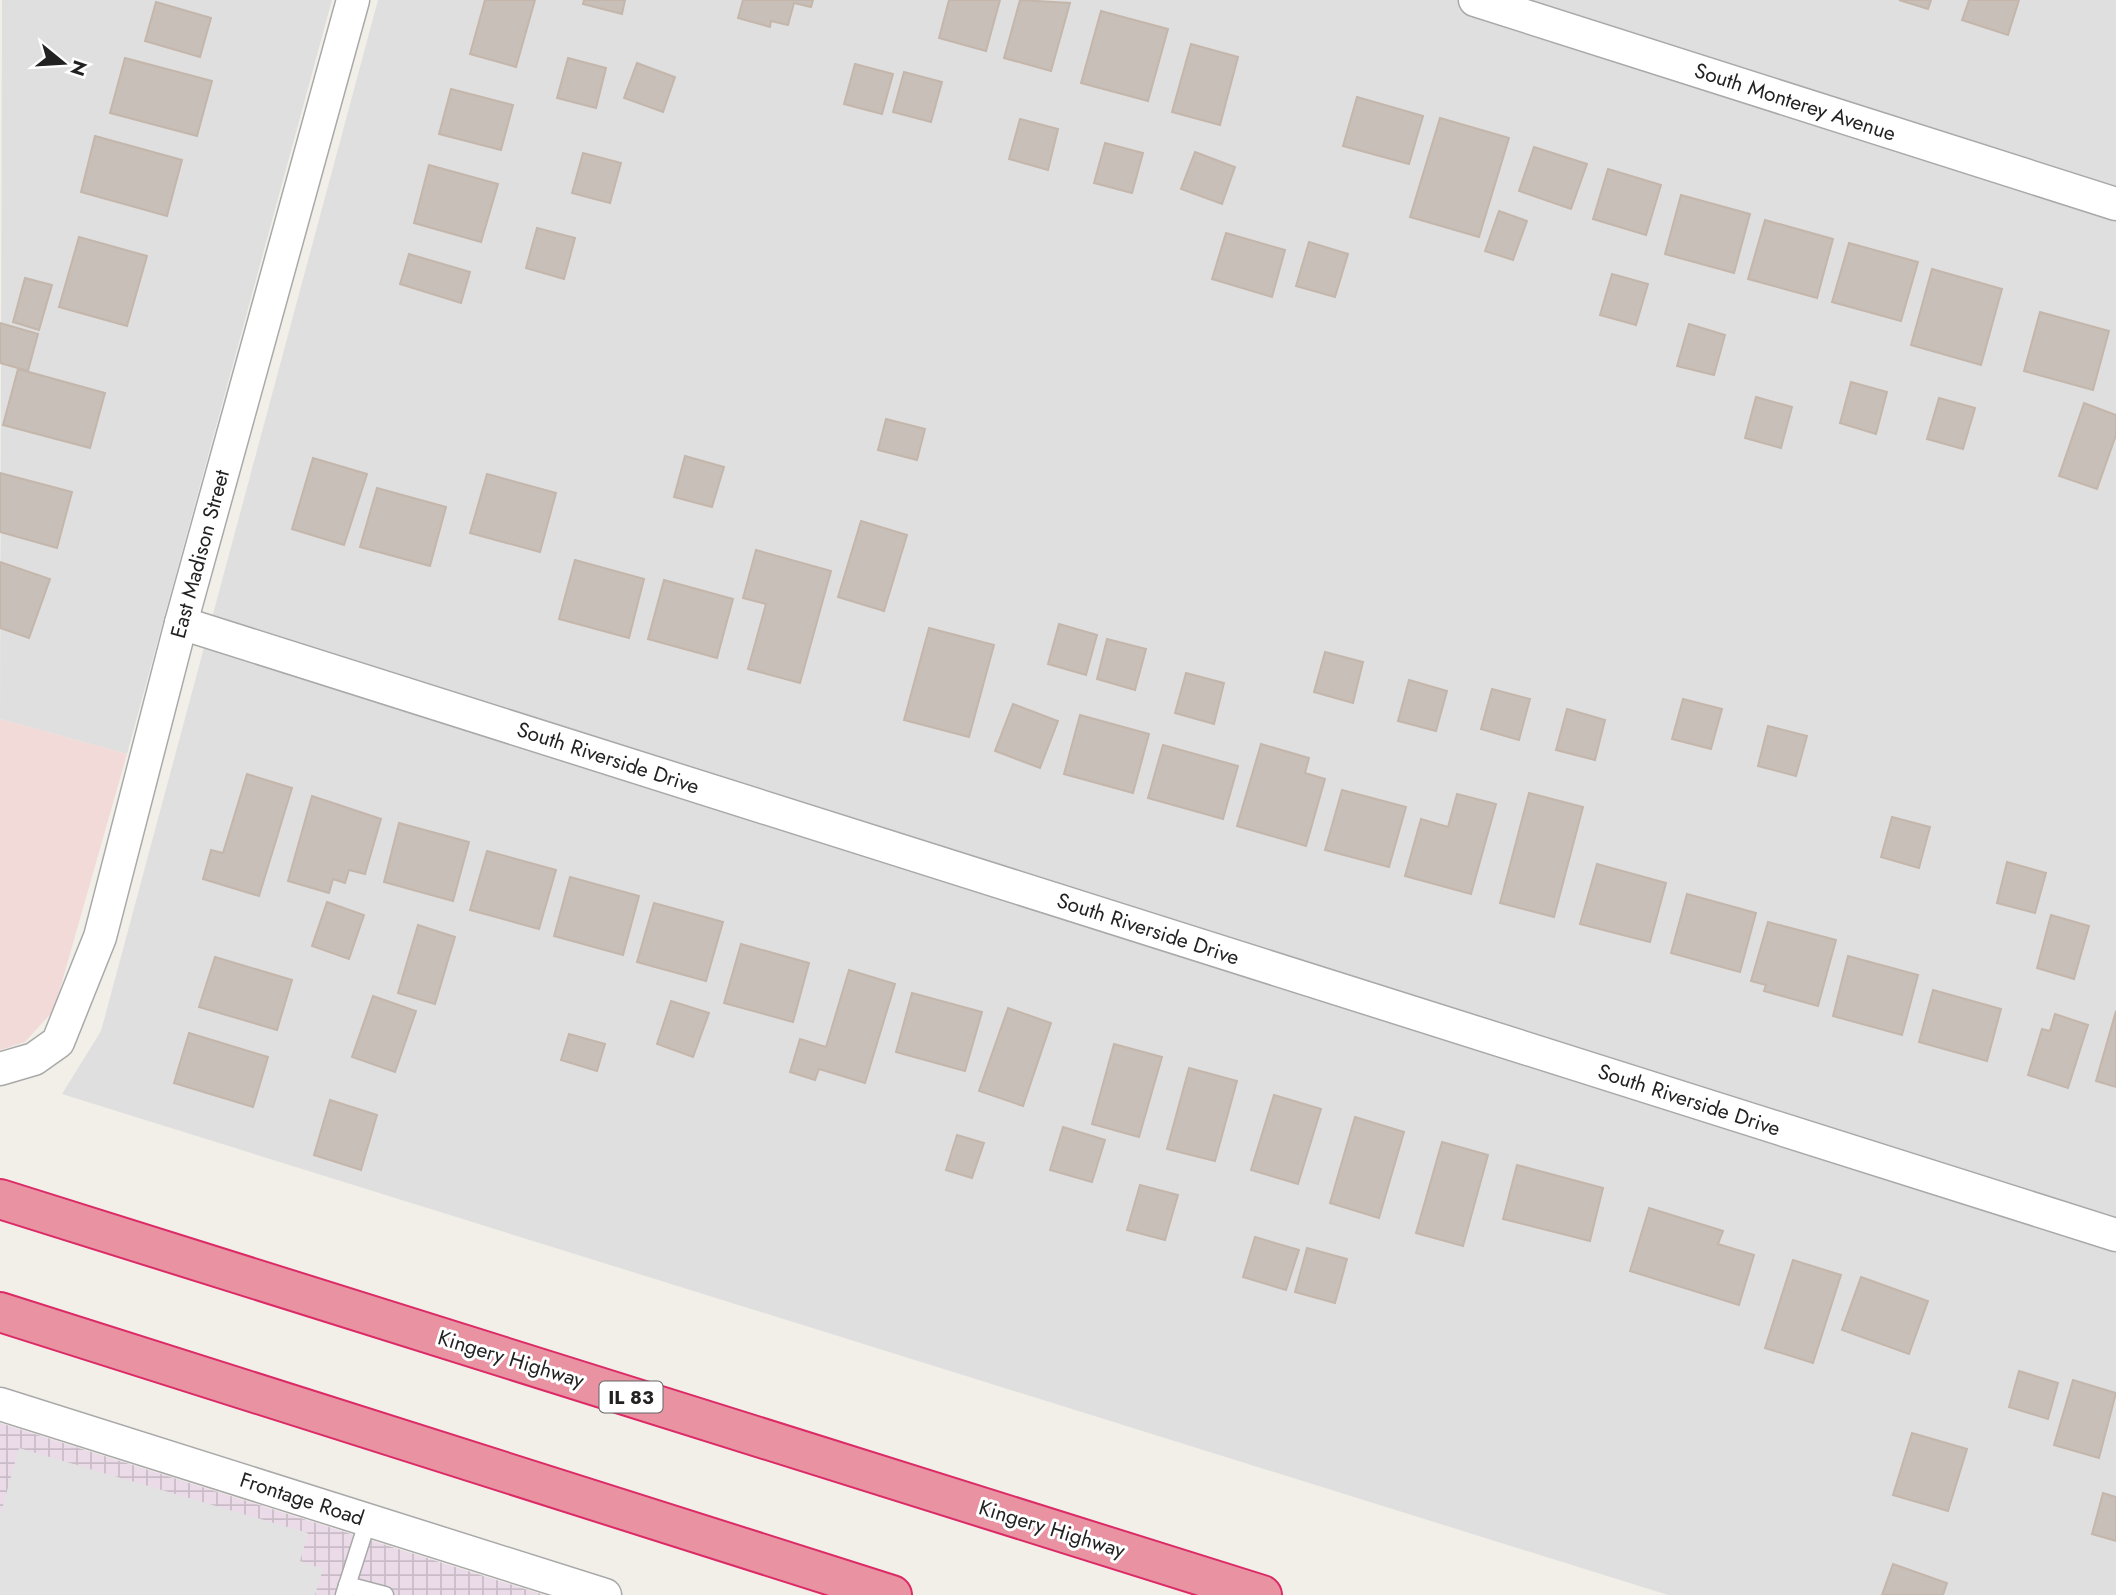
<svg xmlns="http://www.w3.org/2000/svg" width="2116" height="1595" font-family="Jost,sans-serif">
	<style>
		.residential { fill: #e0dfdf }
		.commercial { fill: #f2dad9 }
		.industrial { fill: url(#industrial-grid) }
		.parking { fill: #e2e2e2 }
		.building { fill: #c7bfb8; stroke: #c4b6ab; stroke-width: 2 }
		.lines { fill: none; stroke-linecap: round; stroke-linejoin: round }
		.lane-casing { stroke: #a9a9a9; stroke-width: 19 }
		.street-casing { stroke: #a9a9a9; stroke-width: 35 }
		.highway-casing { stroke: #dc2a67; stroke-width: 42 }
		.lane { stroke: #fff; stroke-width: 16 }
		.street { stroke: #fff; stroke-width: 32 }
		.highway { stroke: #e892a2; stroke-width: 38 }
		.labels { text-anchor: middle; stroke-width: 6; stroke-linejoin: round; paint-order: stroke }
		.shield { fill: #fff; stroke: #646464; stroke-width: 2 }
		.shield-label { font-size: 19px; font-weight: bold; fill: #222 }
		.street-label { font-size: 21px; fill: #222; stroke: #fff }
	</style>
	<defs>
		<pattern id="industrial-grid" width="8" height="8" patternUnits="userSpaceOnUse" patternTransform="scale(1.75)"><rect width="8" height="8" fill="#ebdbe8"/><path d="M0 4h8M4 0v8" fill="none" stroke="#c9bcc7"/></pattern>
	</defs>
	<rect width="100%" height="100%" fill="#f2efe9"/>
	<g class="residential">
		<path d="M2 0H332L127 754 0 719Z"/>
		<path d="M378 0H2116V1595H1668L62 1094 101 1031Z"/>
	</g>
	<path class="commercial" d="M0 719 127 754 54 1010 25 1042 0 1050Z"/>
	<path class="industrial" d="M0 1423 544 1595H0Z"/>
	<path class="parking" d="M19 1448 308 1533 300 1561 323 1569 315 1595H0V1516Z"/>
	<g class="building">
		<path d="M485 0H535L516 67 470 54Z"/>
		<path d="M584 0H625L622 14 583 4Z"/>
		<path d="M743 0H813L811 7 794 3 788 25 771 21 770 27 738 18Z"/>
		<path d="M949 0H1000L986 51 939 38Z"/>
		<path d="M1020 0 1070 3 1051 71 1004 58Z"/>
		<path d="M1899 0H1931L1928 9Z"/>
		<path d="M1969 0H2019L2008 35 1962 20Z"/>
		<path d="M156 2 211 18 200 57 145 41Z"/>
		<path d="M1101 11 1168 29 1148 101 1081 83Z"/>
		<path d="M1191 44 1238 57 1220 125 1172 112Z"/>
		<path d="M125 58 212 81 197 136 110 113Z"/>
		<path d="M568 58 606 68 596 108 557 98Z"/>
		<path d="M637 63 675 77 663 112 624 98Z"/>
		<path d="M855 64 893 74 882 114 844 104Z"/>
		<path d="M904 72 942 82 931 122 893 112Z"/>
		<path d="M451 89 513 105 501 150 439 134Z"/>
		<path d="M1357 97 1423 116 1409 164 1343 146Z"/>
		<path d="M1440 118 1509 138 1479 237 1410 217Z"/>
		<path d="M1020 119 1058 129 1048 170 1009 159Z"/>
		<path d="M95 136 182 160 167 216 81 192Z"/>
		<path d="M1105 143 1143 153 1132 193 1094 183Z"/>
		<path d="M1534 147 1587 164 1571 209 1519 191Z"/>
		<path d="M1195 152 1235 167 1222 204 1181 189Z"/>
		<path d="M583 153 621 163 610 203 572 193Z"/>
		<path d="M429 165 498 184 481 242 414 223Z"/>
		<path d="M1608 169 1661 185 1646 235 1593 219Z"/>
		<path d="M1681 195 1750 214 1734 273 1665 254Z"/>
		<path d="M1499 211 1527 221 1513 260 1485 251Z"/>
		<path d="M1765 220 1833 239 1817 298 1748 279Z"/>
		<path d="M537 228 575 238 564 279 526 268Z"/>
		<path d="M1226 233 1285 250 1272 297 1212 279Z"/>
		<path d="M79 237 147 256 127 326 59 307Z"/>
		<path d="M1309 242 1348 254 1335 297 1296 286Z"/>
		<path d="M1849 243 1918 262 1901 321 1832 302Z"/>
		<path d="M409 254 470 272 461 303 400 284Z"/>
		<path d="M1932 269 2002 289 1981 365 1911 345Z"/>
		<path d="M1612 274 1648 284 1636 325 1600 315Z"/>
		<path d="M25 278 52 285 39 330 13 322Z"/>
		<path d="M2040 312 2109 331 2093 390 2024 371Z"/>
		<path d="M0 323 38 334 28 371 0 363Z"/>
		<path d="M1689 324 1725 335 1714 375 1677 366Z"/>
		<path d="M18 369 105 393 90 448 3 425Z"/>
		<path d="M1851 382 1887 392 1876 434 1840 423Z"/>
		<path d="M1756 397 1792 407 1781 448 1745 438Z"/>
		<path d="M1939 398 1975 408 1963 449 1927 439Z"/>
		<path d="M2084 403 2116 415V435L2097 489 2059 476Z"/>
		<path d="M886 419 925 429 917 460 878 450Z"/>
		<path d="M685 456 724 467 712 507 674 497Z"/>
		<path d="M313 458 367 474 344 545 292 529Z"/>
		<path d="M0 473 72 492 57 548 0 532Z"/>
		<path d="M487 474 556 493 540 552 470 533Z"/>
		<path d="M377 488 446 507 430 566 360 547Z"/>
		<path d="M861 521 907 535 884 611 838 597Z"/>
		<path d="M756 550 831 571 800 683 748 669 766 604 743 598Z"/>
		<path d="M575 560 644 579 629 638 559 619Z"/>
		<path d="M0 562 50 579 29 638 0 628Z"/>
		<path d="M664 580 733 599 717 658 648 639Z"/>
		<path d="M1059 624 1097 635 1086 675 1048 664Z"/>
		<path d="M929 628 994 645 969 737 904 720Z"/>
		<path d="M1107 639 1146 649 1135 690 1097 679Z"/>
		<path d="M1325 652 1363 662 1353 703 1314 692Z"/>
		<path d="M1186 673 1224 683 1214 724 1175 713Z"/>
		<path d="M1409 680 1447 691 1436 731 1398 721Z"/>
		<path d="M1492 689 1530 699 1519 740 1481 729Z"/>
		<path d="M1683 699 1722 709 1711 749 1672 739Z"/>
		<path d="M1013 704 1058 721 1040 768 995 751Z"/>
		<path d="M1567 709 1605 720 1595 760 1556 750Z"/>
		<path d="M1080 715 1149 734 1133 793 1064 774Z"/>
		<path d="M1768 726 1807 736 1796 776 1758 766Z"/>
		<path d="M1261 744 1309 758 1305 773 1325 779 1306 846 1237 826Z"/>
		<path d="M1163 745 1238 766 1223 819 1148 798Z"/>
		<path d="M247 774 292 788 259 896 203 879 211 850 223 853Z"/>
		<path d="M1342 790 1406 807 1389 867 1325 850Z"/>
		<path d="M1529 793 1583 807 1554 917 1500 903Z"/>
		<path d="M1457 794 1496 804 1471 894 1405 876 1421 819 1448 827Z"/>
		<path d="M312 796 381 819 365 874 349 870 345 883 333 879 329 893 288 881Z"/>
		<path d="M1892 817 1930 827 1919 868 1881 857Z"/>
		<path d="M399 823 469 842 453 901 384 882Z"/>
		<path d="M487 851 556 870 539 929 470 910Z"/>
		<path d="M2007 862 2046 873 2035 913 1997 903Z"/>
		<path d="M1597 864 1666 883 1650 942 1580 924Z"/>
		<path d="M570 877 639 896 623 955 554 936Z"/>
		<path d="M1687 894 1756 913 1740 972 1671 953Z"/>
		<path d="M327 902 364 915 349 959 312 946Z"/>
		<path d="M654 903 723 922 706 981 637 962Z"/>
		<path d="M2051 915 2089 926 2074 979 2037 968Z"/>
		<path d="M1768 922 1836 940 1818 1006 1764 991 1766 985 1751 981Z"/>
		<path d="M418 925 455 937 435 1004 398 993Z"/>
		<path d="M741 944 809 963 793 1022 724 1003Z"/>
		<path d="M1848 956 1918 975 1902 1035 1833 1016Z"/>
		<path d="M215 957 292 980 277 1030 199 1007Z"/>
		<path d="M849 970 895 984 865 1083 819 1069 815 1080 790 1072 800 1039 826 1047Z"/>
		<path d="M1933 990 2001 1009 1987 1061 1919 1042Z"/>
		<path d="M912 993 982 1012 965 1071 896 1052Z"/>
		<path d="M373 996 416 1011 395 1072 352 1057Z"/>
		<path d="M671 1001 709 1013 693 1057 657 1044Z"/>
		<path d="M1008 1008 1051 1023 1023 1106 979 1091Z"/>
		<path d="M2116 1011V1087L2096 1081Z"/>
		<path d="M2055 1014 2088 1025 2068 1088 2028 1075 2042 1029 2050 1031Z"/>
		<path d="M189 1033 268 1057 253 1107 174 1083Z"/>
		<path d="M569 1034 605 1044 597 1071 561 1060Z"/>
		<path d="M1114 1044 1162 1057 1139 1137 1092 1124Z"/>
		<path d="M1189 1068 1237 1081 1215 1161 1167 1149Z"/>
		<path d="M1274 1095 1321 1109 1298 1184 1251 1170Z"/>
		<path d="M330 1100 377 1115 361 1170 314 1155Z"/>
		<path d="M1355 1117 1404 1132 1379 1218 1330 1203Z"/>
		<path d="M1063 1127 1105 1140 1092 1182 1050 1170Z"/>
		<path d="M957 1135 984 1143 972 1178 946 1170Z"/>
		<path d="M1442 1142 1488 1155 1463 1246 1416 1233Z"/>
		<path d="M1517 1165 1603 1188 1590 1241 1503 1219Z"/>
		<path d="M1140 1185 1178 1195 1165 1240 1127 1230Z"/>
		<path d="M1649 1208 1723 1231 1718 1244 1754 1255 1739 1305 1630 1271Z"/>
		<path d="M1255 1237 1299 1250 1286 1290 1243 1277Z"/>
		<path d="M1307 1248 1347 1259 1335 1303 1295 1292Z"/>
		<path d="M1793 1260 1841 1275 1813 1363 1765 1348Z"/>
		<path d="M1861 1277 1928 1301 1909 1354 1842 1330Z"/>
		<path d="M2019 1371 2058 1383 2048 1419 2009 1407Z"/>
		<path d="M2073 1380 2116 1393 2099 1458 2054 1445Z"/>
		<path d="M1912 1433 1967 1449 1948 1511 1893 1495Z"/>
		<path d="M2103 1493 2116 1497V1541L2092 1534Z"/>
		<path d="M1893 1564 1947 1583 1943 1595H1882Z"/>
	</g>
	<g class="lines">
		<defs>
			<g id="lane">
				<path d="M347 1585 385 1595"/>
				<path d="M344 1595 368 1520"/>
			</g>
			<g id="street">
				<path d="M1475 0 2116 204"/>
				<path d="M181 623 2116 1235"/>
				<path d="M0 1069 34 1059 58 1042 100 937 181 623 353 0"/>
				<path d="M0 1404 605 1595"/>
			</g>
			<g id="highway">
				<path d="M0 1199 1262 1595"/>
				<path d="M0 1312 892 1595"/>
			</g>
		</defs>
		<use href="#lane" class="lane-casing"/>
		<use href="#street" class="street-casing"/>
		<use href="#highway" class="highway-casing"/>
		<use href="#lane" class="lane"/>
		<use href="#street" class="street"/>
		<use href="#highway" class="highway"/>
	</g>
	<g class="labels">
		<rect class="shield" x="599.5" y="1381.5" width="63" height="31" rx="5"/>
		<g class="shield-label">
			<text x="631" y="1404">IL 83</text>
		</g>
		<g class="street-label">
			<text transform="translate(1795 102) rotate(18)" y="7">South Monterey Avenue</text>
			<text transform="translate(200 554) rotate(-75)" y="7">East Madison Street</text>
			<text transform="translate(608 758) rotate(18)" y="7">South Riverside Drive</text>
			<text transform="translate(1148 929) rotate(18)" y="7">South Riverside Drive</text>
			<text transform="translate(1689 1100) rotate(18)" y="7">South Riverside Drive</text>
			<text transform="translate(511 1359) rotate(17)" y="7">Kingery Highway</text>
			<text transform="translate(302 1499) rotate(18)" y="7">Frontage Road</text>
			<text transform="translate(1052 1529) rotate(17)" y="7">Kingery Highway</text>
		</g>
	</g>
	<g transform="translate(63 63) rotate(108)" stroke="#ffffff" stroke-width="5" paint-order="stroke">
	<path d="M0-5L12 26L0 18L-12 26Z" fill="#222222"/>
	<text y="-10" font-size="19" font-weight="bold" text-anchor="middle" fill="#222222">N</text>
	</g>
</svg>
